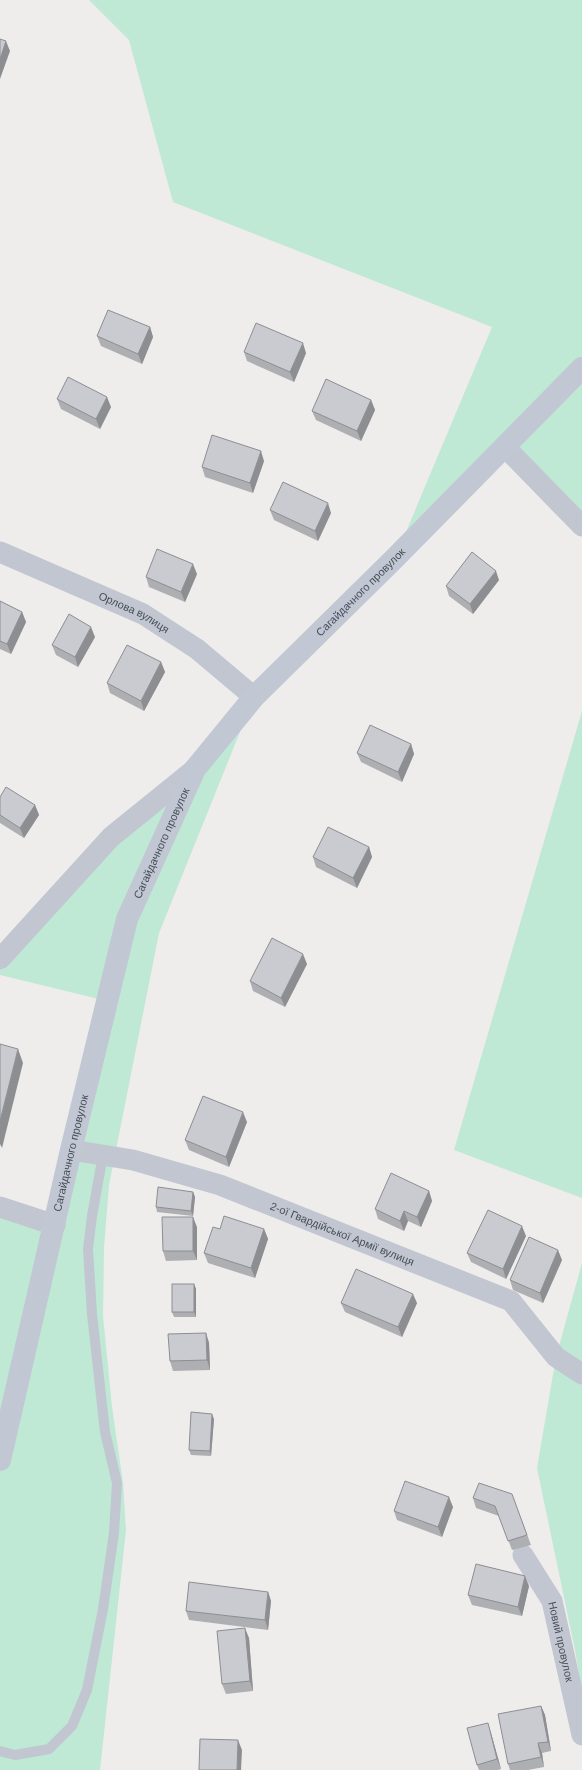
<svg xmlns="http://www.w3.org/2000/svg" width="582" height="1770" font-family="Helvetica,sans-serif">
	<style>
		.green { fill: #bfe8d5 }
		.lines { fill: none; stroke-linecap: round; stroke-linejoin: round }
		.lane { stroke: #c1c6d0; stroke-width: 10 }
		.street { stroke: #c1c6d0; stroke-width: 21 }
		.secondary { stroke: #c1c7d3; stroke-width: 22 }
		.wall { fill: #aeafb3 }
		.shaded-wall { fill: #8d8e92 }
		.building { fill: #cacbd0; stroke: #8d8e92 }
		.labels { text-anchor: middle; stroke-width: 3.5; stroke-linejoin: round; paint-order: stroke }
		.street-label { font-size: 11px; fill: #474d57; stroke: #fff }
	</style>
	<rect width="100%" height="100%" fill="#efecec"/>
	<g class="green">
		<path d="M89 0H582V526L505 448 395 558 492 327 173 202 129 40Z"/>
		<path d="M254 697 159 933 109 1185 104 1247 103 1316 112 1407 123 1483 126 1530 100 1770H0V1207L54 1225 107 1001 0 975V959Z"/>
		<path d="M582 711V1198L454 1150Z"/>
		<path d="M582 1263V1692L575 1650 537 1468 556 1357Z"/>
	</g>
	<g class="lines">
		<path class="lane" d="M0 1751 15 1755 49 1749 72 1726 87 1690 103 1609 114 1533 117 1483 105 1432 92 1314 88 1249 92 1216 103 1155"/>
		<g class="street">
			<path d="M505 447 582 526"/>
			<path id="s1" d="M0 552 143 614 197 649 254 697"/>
			<path d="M0 959 111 837 195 769"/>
			<path id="s2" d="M71 1150 133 1160 220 1185 511 1301 556 1357 582 1374"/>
			<path d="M0 1207 55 1225"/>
			<path id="s3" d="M523 1555 552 1601 582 1735"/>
		</g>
		<path class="secondary" id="s4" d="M0 1460 71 1150 127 919 195 769 254 697 395 558 582 368"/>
	</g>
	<g class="wall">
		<path d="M150 327 153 337 142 364 101 346 97 336Z"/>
		<path d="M244 352 306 353 294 382 247 361Z"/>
		<path d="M57 399 111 407 100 429 61 409Z"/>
		<path d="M371 400 375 410 361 441 316 420 312 411Z"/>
		<path d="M264 461 253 493 205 477 202 467Z"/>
		<path d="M270 510 331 513 318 541 274 520Z"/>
		<path d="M197 574 185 602 149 587 146 577Z"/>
		<path d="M499 580 473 614 449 596 446 586Z"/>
		<path d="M0 601 22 612 26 622 11 654 0 649Z"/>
		<path d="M95 637 78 667 56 655 52 645Z"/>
		<path d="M161 662 165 672 144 711 110 693 107 683Z"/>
		<path d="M411 744 414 754 402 782 361 762 357 753Z"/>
		<path d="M0 797 35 805 39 815 24 838 0 823Z"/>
		<path d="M369 847 372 857 357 888 316 867 313 857Z"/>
		<path d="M307 964 285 1007 253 991 250 981Z"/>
		<path d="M247 1122 229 1167 189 1150 185 1140Z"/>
		<path d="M429 1191 432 1201 421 1227 408 1221 404 1231 378 1219 375 1209Z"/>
		<path d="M193 1192 195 1197 193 1216 157 1212 156 1207Z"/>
		<path d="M197 1227V1260L166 1261 163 1251Z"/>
		<path d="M220 1229H264L268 1239 255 1278 208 1263 204 1253Z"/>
		<path d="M526 1236 506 1279 471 1262 467 1253Z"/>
		<path d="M562 1260 543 1303 513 1290 510 1280Z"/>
		<path d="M194 1284 196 1289V1317H174L172 1312Z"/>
		<path d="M341 1303H417L402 1337 345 1312Z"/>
		<path d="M206 1333 209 1343 210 1370 173 1371 170 1361Z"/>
		<path d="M214 1419 211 1456 191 1455 189 1450Z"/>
		<path d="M512 1494 531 1545 512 1550 499 1516 476 1508 473 1498Z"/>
		<path d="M453 1507 442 1537 397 1520 394 1511Z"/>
		<path d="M529 1586 522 1616 472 1605 468 1595Z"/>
		<path d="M268 1592 271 1601 268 1630 189 1620 186 1611Z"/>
		<path d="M249 1638 253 1691 226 1694 222 1684Z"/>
		<path d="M541 1706 545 1715 551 1751 542 1753 544 1767 528 1770H510L508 1764Z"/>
		<path d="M491 1733 501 1769 498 1770H479L477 1765Z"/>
	</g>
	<g class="shaded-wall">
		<path d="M6 41 10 51 0 79V59Z"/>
		<path d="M150 327 153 337 142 364 138 354Z"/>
		<path d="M303 343 306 353 294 382 290 372Z"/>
		<path d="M107 397 111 407 100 429 96 419Z"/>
		<path d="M371 400 375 410 361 441 357 431Z"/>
		<path d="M261 451 264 461 253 493 250 483Z"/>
		<path d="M328 503 331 513 318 541 315 531Z"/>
		<path d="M193 564 197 574 185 602 181 592Z"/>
		<path d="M496 571 499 580 473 614 470 604Z"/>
		<path d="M22 612 26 622 11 654 7 644Z"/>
		<path d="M91 627 95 637 78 667 75 657Z"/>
		<path d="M161 662 165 672 144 711 141 701Z"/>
		<path d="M411 744 414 754 402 782 398 772Z"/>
		<path d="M35 805 39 815 24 838 20 828Z"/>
		<path d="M369 847 372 857 357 888 353 878Z"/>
		<path d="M303 954 307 964 285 1007 281 998Z"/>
		<path d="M18 1049 23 1063 2 1148 0 1144V1121Z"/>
		<path d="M243 1112 247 1122 229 1167 226 1157Z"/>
		<path d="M429 1191 432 1201 421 1227 417 1217Z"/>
		<path d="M193 1192 195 1197 193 1216 191 1211Z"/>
		<path d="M404 1211 408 1221 404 1231 400 1221Z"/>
		<path d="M193 1217 197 1227V1260L193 1251Z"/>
		<path d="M522 1226 526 1236 506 1279 503 1269Z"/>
		<path d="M264 1229 268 1239 255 1278 251 1268Z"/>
		<path d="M558 1250 562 1260 543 1303 540 1293Z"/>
		<path d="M194 1284 196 1289V1317L194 1312Z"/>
		<path d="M413 1294 417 1303 402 1337 398 1327Z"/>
		<path d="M206 1333 209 1343 210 1370 207 1360Z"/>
		<path d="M212 1414 214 1419 211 1456 210 1451Z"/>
		<path d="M449 1497 453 1507 442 1537 438 1527Z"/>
		<path d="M525 1576 529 1586 522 1616 518 1607Z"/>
		<path d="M268 1592 271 1601 268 1630 265 1620Z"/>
		<path d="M245 1628 249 1638 253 1691 250 1681Z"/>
		<path d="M541 1706 545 1715 551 1751 548 1742Z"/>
		<path d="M488 1723 491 1733 501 1769 497 1759Z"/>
		<path d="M238 1740 242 1750 241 1770H237Z"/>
		<path d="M538 1743 542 1753 544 1767 541 1757Z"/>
	</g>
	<g class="building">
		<path d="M0 39 6 41 0 59Z"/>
		<path d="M108 310 150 327 138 354 97 336Z"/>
		<path d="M256 323 303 343 290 372 244 352Z"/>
		<path d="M68 377 107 397 96 419 57 399Z"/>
		<path d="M326 379 371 400 357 431 312 411Z"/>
		<path d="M212 435 261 451 250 483 202 467Z"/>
		<path d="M283 482 328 503 315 531 270 510Z"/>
		<path d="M157 549 193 564 181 592 146 577Z"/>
		<path d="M472 552 496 571 470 604 446 586Z"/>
		<path d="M0 601 22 612 7 644 0 641Z"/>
		<path d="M69 614 91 627 75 657 52 645Z"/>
		<path d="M127 645 161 662 141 701 107 683Z"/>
		<path d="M370 725 411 744 398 772 357 753Z"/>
		<path d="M6 787 35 805 20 828 0 815V797Z"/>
		<path d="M328 827 369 847 353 878 313 857Z"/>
		<path d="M272 938 303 954 281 998 250 981Z"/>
		<path d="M0 1044 18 1049 0 1121Z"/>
		<path d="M203 1096 243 1112 226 1157 185 1140Z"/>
		<path d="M391 1173 429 1191 417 1217 404 1211 400 1221 375 1209Z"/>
		<path d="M158 1187 193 1192 191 1211 156 1207Z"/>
		<path d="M488 1210 522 1226 503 1269 467 1253Z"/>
		<path d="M224 1216 264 1229 251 1268 204 1253 213 1227 220 1229Z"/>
		<path d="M162 1217H193V1251H163Z"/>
		<path d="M529 1237 558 1250 540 1293 510 1280Z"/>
		<path d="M356 1269 413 1294 398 1327 341 1303Z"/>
		<rect x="172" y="1284" width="22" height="28"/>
		<path d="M206 1333 207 1360 170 1361 168 1334Z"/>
		<path d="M191 1412 212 1414 210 1451 189 1450Z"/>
		<path d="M405 1481 449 1497 438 1527 394 1511Z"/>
		<path d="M479 1483 512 1494 527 1535 508 1541 495 1506 473 1498Z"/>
		<path d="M476 1564 525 1576 518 1607 468 1595Z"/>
		<path d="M189 1582 268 1592 265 1620 186 1611Z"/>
		<path d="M245 1628 250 1681 222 1684 217 1631Z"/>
		<path d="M541 1706 548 1742 538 1743 541 1757 508 1764 498 1714Z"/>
		<path d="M488 1723 497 1759 477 1765 467 1728Z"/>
		<path d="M200 1739 238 1740 237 1770H199Z"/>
	</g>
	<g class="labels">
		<g class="street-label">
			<text dy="4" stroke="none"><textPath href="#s4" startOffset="963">Сагайдачного провулок</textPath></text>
			<text dy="4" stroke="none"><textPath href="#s1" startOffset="147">Орлова вулиця</textPath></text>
			<text dy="4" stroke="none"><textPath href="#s4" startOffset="639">Сагайдачного провулок</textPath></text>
			<text dy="4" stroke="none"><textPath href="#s4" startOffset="315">Сагайдачного провулок</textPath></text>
			<text dy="4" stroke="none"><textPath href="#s2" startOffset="285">2-ої Гвардійської Армії вулиця</textPath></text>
			<text dy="4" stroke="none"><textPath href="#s3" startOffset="96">Новий провулок</textPath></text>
		</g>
	</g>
</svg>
